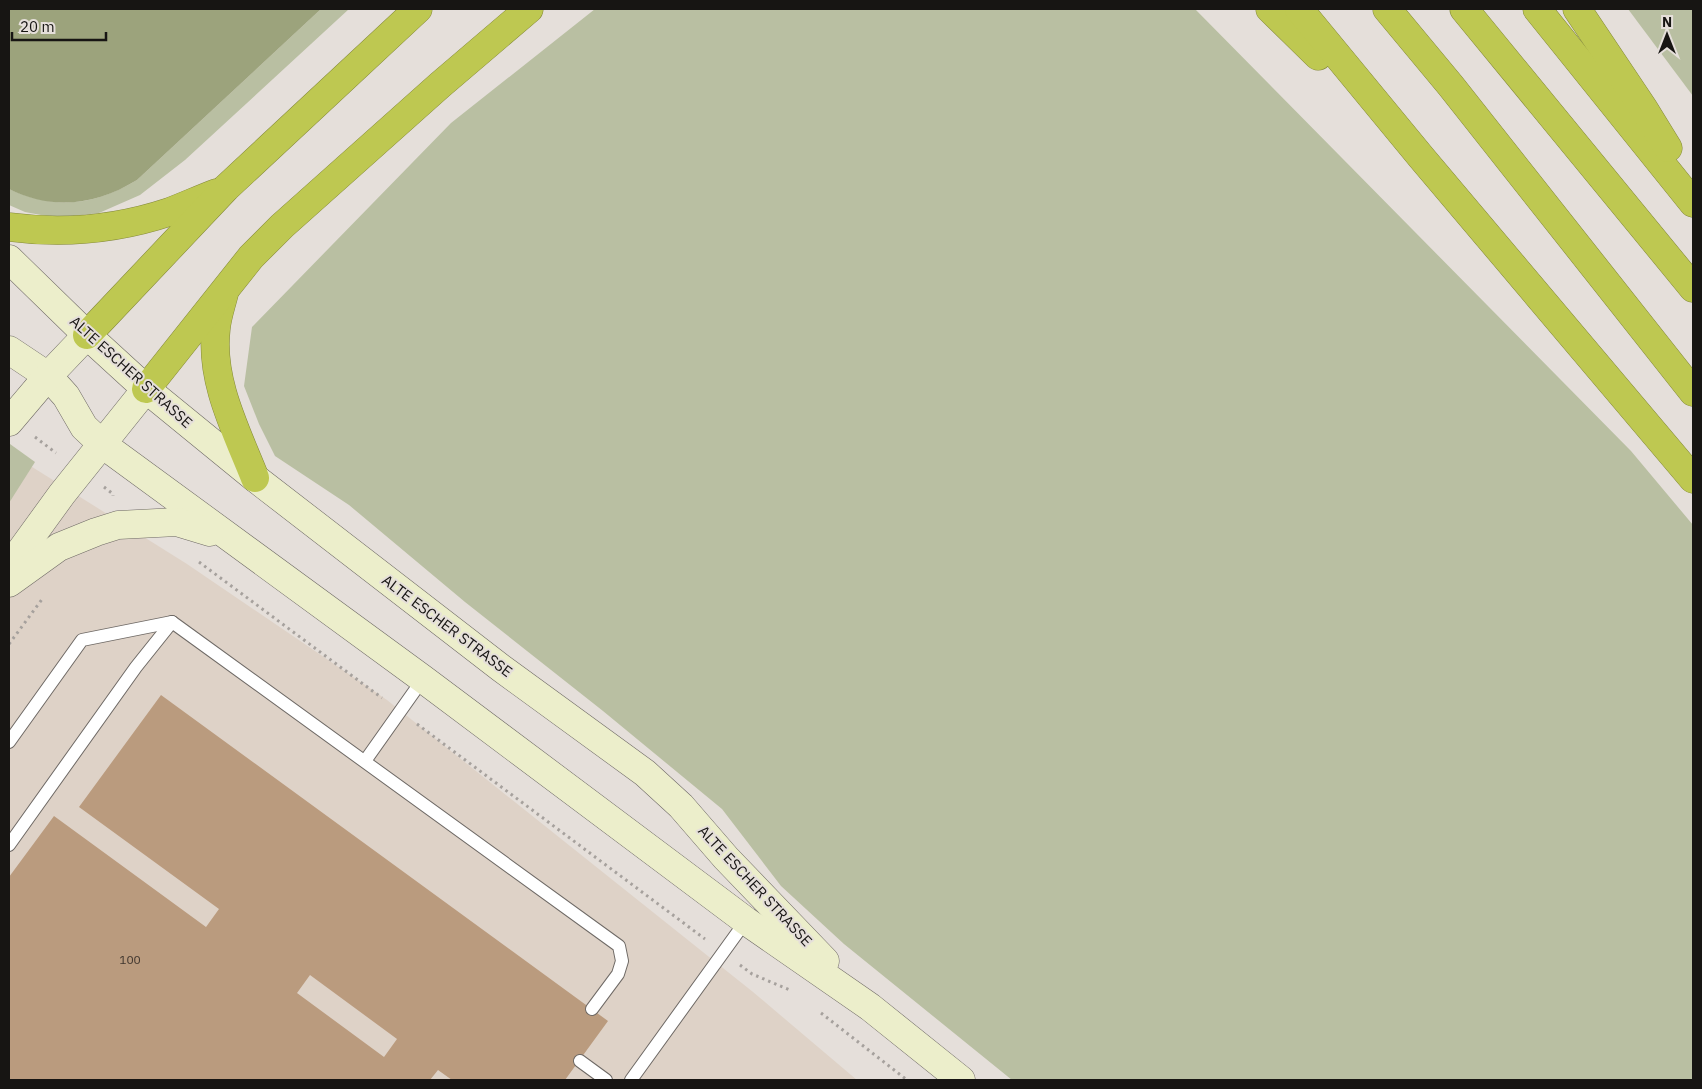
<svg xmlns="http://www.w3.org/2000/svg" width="1702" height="1089" font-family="'IBM Plex Sans',sans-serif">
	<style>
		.built { fill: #ded2c7 }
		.green { fill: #b9bfa2 }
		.forest { fill: #9ca37c }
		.building { fill: #ba9b7e; fill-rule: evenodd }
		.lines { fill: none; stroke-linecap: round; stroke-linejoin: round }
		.lane-casing { stroke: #6e6965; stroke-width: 14 }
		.secondary-casing { stroke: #6e6965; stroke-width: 29 }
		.highway-casing { stroke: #84893b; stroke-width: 29 }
		.path { stroke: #a6a19d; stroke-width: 3; stroke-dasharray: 2.5 4; stroke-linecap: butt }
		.lane { stroke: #fff; stroke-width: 12 }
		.secondary { stroke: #eceecb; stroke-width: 28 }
		.highway { stroke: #bec851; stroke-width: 28 }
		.labels { text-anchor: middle; stroke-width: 4; stroke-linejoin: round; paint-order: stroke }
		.number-label { font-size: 12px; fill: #40362e }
		.street-label { font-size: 15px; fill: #171513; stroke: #e5dfda }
	</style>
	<rect width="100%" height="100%" fill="#e5dfda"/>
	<path class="built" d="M21 460 187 564 387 700 753 992 857 1080H9V470Z"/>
	<g class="green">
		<path d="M321 9H349L185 160 140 195 99 213 57 218 25 212 9 205V189C56 210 93 206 137 180Z"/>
		<path d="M595 9H1195L1631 451 1693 525V1080H1012L844 944 781 886 722 809 603 711 465 602 349 505 275 456 259 424 244 386 252 327 451 123Z"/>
		<path d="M1628 9H1693V96Z"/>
		<path d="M10 444 35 462 9 503V446Z"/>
	</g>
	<path class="forest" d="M9 9H321L137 180C96 205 53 211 9 189Z"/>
	<path class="building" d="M161 695 608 1021 565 1080H452L438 1070 430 1080H9V877L54 816 206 927 219 909 79 807ZM310 975 397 1039 384 1057 297 993Z"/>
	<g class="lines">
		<defs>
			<g id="lane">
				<path d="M9 742 82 640 172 622 619 946 622 961 618 974 592 1009"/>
				<path d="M365 761 423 679"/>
				<path d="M9 845 136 667 172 622"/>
				<path d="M580 1061 606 1080"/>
				<path d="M631 1080 748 918"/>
			</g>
			<g id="secondary">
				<path d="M9 259 87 335 146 389 255 478 501 668 645 773 681 806 726 858 825 961"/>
				<path d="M9 350 48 376 66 396 84 427 102 444 423 679 746 921 870 1007 961 1080"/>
				<path d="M9 422 48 376 87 335"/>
				<path d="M9 567 62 494 146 389"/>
				<path d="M9 583 59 547 96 532 118 525 177 522 210 532"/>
			</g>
			<g id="highway">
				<path d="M1270 9 1318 56"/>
				<path d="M1299 9 1421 157 1693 479"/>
				<path d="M1387 9 1451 86 1693 392"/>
				<path d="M1464 9 1693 288"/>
				<path d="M1537 9 1693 203"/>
				<path d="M1577 9 1644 109 1668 148"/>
				<path d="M9 227C62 234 118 229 169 212 185 206 200 199 216 193"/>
				<path d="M224 294C221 306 217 317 216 329 210 381 236 430 255 478"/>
				<path d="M87 335 226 188 418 9"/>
				<path d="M146 389 251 257 282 226 440 85 529 9"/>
			</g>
		</defs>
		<use href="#lane" class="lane-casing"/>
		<use href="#secondary" class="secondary-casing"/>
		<use href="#highway" class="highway-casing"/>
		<g class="path">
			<path d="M35 437 56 453"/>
			<path d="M104 487 113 494V496"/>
			<path d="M199 562 382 698"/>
			<path d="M9 644 43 598"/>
			<path d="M417 724 705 939"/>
			<path d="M740 965 752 974 790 990"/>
			<path d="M821 1013 907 1080"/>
		</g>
		<use href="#lane" class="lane"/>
		<use href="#secondary" class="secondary"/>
		<use href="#highway" class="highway"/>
	</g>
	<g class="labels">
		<g class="number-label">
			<text x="130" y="964">100</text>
		</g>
		<g class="street-label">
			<text transform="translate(131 372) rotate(42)" y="5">ALTE ESCHER STRASSE</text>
			<text transform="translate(447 626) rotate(37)" y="5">ALTE ESCHER STRASSE</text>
			<text transform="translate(755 886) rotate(47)" y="5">ALTE ESCHER STRASSE</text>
		</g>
	</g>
	<rect width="1702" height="1089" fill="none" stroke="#171513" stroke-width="20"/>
	<g transform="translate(1667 35)" stroke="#e5dfda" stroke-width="4" paint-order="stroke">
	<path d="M0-4L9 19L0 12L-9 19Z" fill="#171513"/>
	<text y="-8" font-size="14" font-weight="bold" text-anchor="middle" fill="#171513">N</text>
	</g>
	<path d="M12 32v8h94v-8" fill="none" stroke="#171513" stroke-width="2.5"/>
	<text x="20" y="32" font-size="15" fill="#171513" stroke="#e5dfda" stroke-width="4" paint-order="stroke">20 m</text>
</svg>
